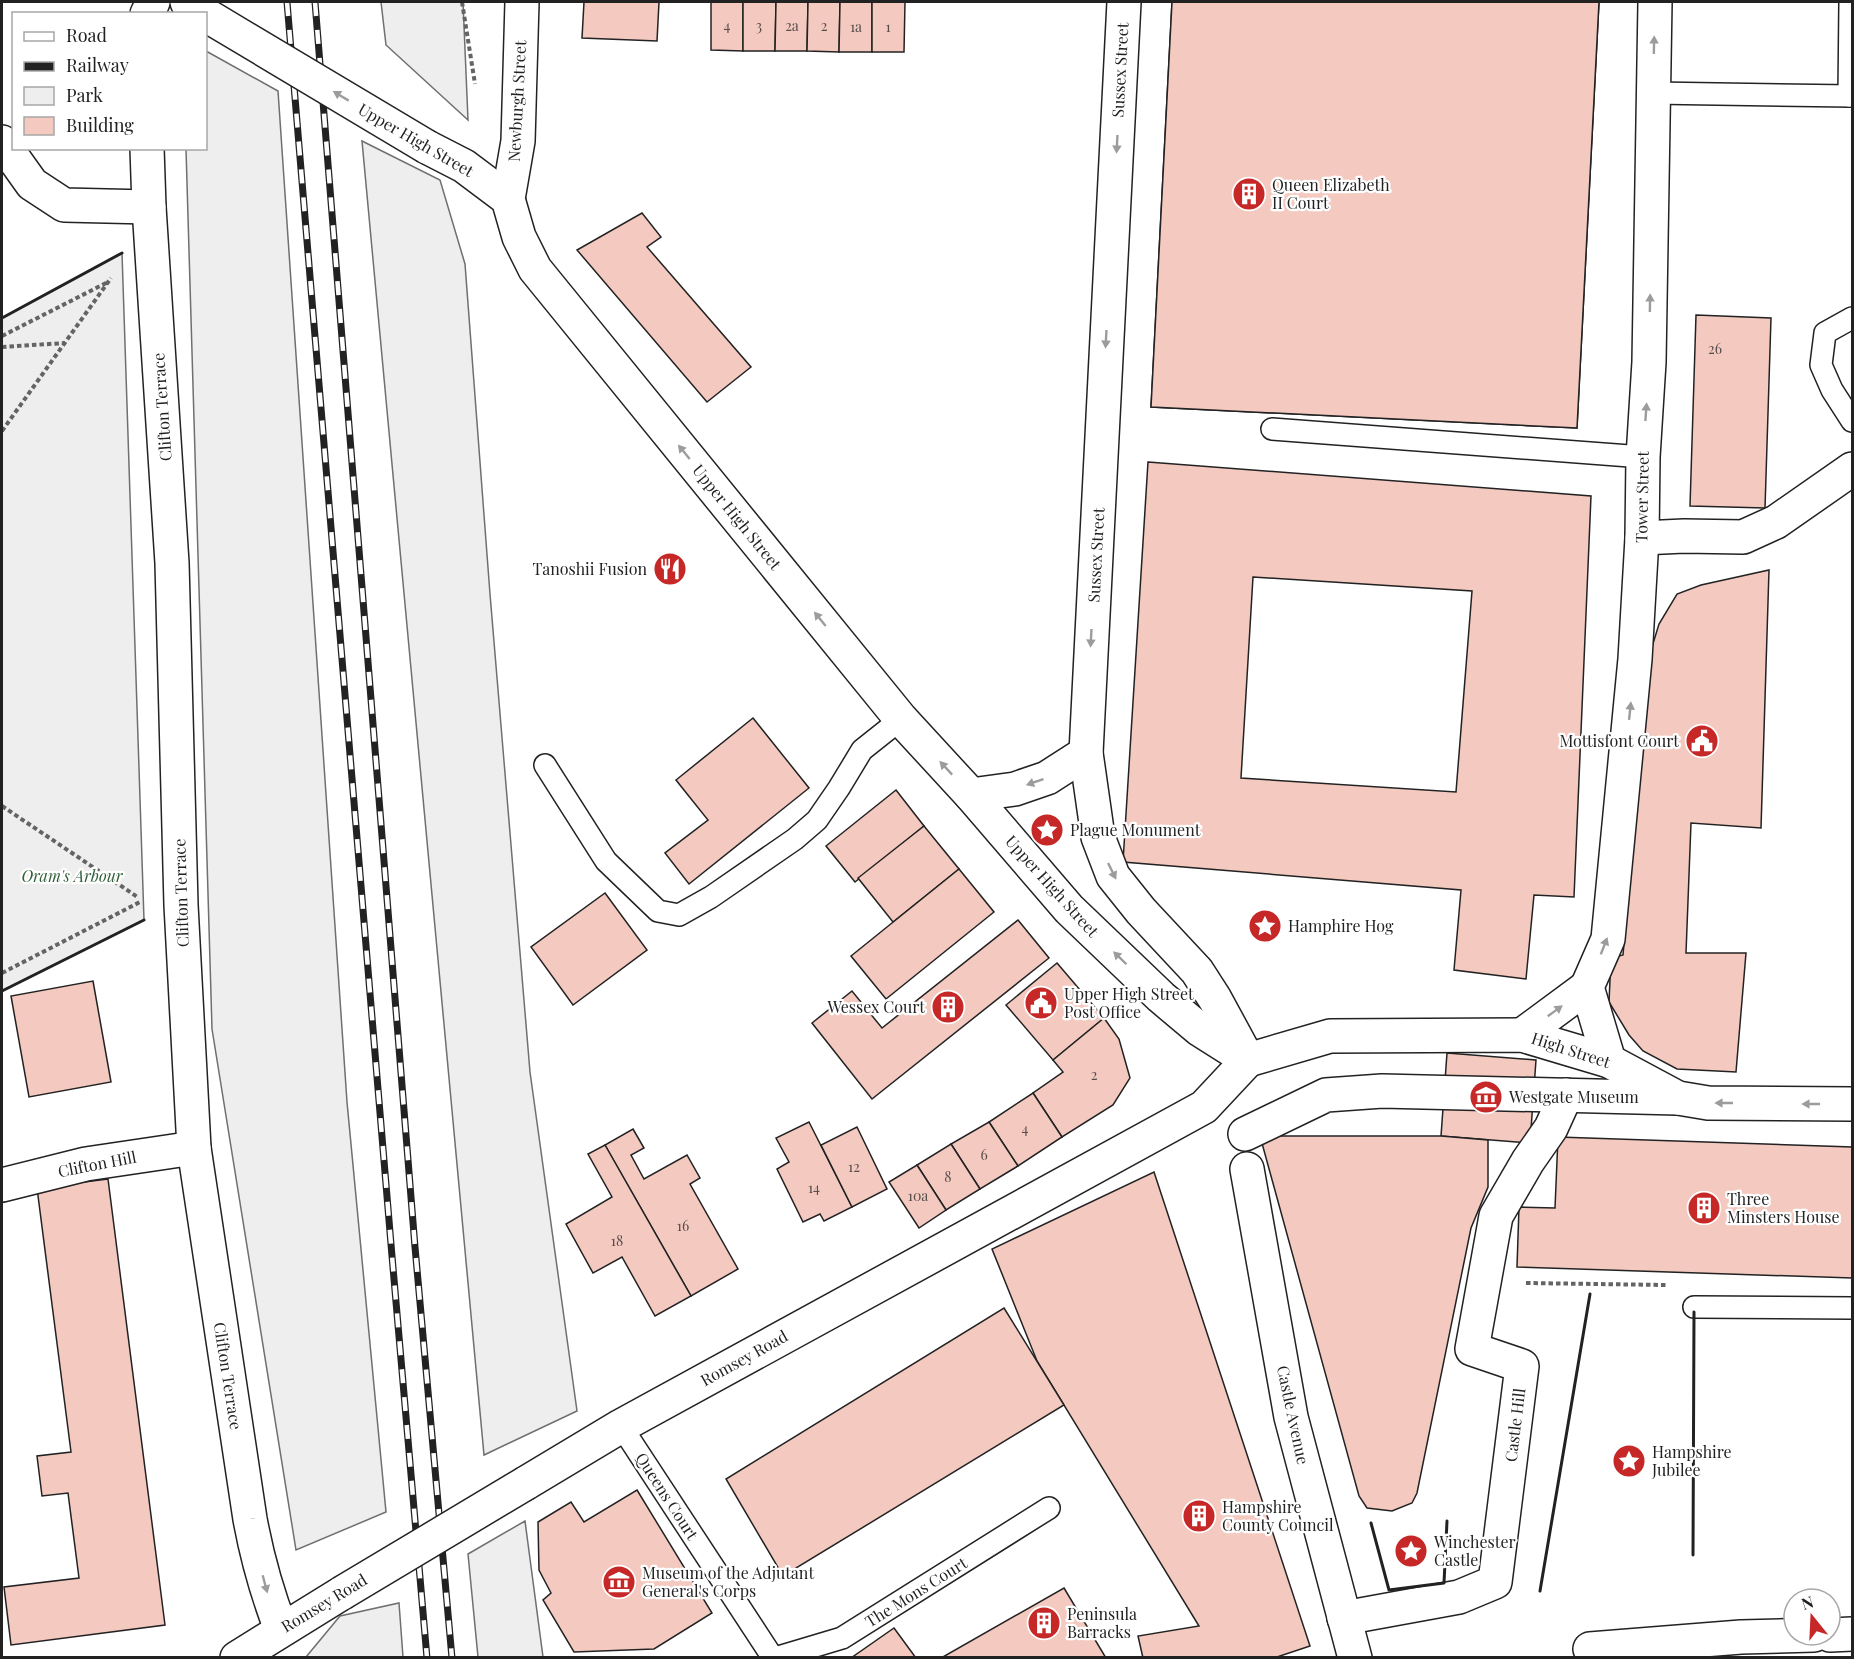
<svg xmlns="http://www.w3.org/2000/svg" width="1854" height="1659" font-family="'Playfair Display',serif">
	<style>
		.green { fill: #eee; stroke: #6f6f6f; stroke-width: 1.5 }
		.building { fill: #f3c9c0; stroke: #222; stroke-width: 1.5; fill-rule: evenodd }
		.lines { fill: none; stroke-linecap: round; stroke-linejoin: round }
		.lane-casing { stroke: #222; stroke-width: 24 }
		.street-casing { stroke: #222; stroke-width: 36 }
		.secondary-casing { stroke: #222; stroke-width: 36 }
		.path { stroke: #646464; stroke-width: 4; stroke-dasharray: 4.5 3; stroke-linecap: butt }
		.lane { stroke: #fff; stroke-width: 21 }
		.street { stroke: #fff; stroke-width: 33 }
		.secondary { stroke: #fff; stroke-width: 33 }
		.rail-casing { stroke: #222; stroke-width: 7 }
		.rail { stroke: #fff; stroke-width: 4.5; stroke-dasharray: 14; stroke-linecap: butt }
		.secondary-bridge-casing { stroke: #222; stroke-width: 36; stroke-linecap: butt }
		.secondary-bridge { stroke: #fff; stroke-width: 33 }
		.wall { stroke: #222; stroke-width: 3 }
		.oneway { fill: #9c9c9c }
		.labels { text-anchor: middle; stroke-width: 4.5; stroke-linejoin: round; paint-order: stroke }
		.number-label { font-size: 14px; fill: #564c4a }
		.street-label { font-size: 16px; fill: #222; stroke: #fff }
		.poi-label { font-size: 16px; fill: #222; stroke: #fff; text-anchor: start }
		.park-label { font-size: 16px; font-style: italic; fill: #2f5e38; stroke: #fff }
	</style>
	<rect width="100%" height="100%" fill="#fff"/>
	<g class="green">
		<path d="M381 2H463L468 120 386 45Z"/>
		<path d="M206 51 278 91 347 1102 386 1512 296 1550 212 1029 186 149 206 148Z"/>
		<path d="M362 141 440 180 465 264 490 594 530 1072 577 1411 484 1455Z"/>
		<path d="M122 253 144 920 2 991V318Z"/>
		<path d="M525 1521 543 1657H478L468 1554Z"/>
		<path d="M399 1603 403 1657H306L340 1616Z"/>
	</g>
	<g class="building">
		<path d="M584 2H659L657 41 582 38Z"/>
		<path d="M711 2H743V51L711 50Z"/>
		<path d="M743 2H776L775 51H743Z"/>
		<path d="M776 2H808L807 51H775Z"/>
		<path d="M808 2H840L839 52 807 51Z"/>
		<path d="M840 2H872V52H839Z"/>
		<path d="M872 2H905L904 52H872Z"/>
		<path d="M1172 2H1599L1577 428 1151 407ZM1344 91 1446 99 1429 297 1327 288Z"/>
		<path d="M1172 2H1599L1577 428 1151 407Z"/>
		<path d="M642 213 661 237 647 247 751 367 707 402 577 250Z"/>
		<path d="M1696 315 1771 318 1765 508 1690 506Z"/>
		<path d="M1148 462 1591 496 1574 897 1534 895 1526 979 1454 970 1461 890 1123 862ZM1253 577 1472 591 1456 792 1241 778Z"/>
		<path d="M1769 570 1761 828 1691 823 1686 953H1746L1736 1072 1677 1069 1643 1051 1629 1035 1609 1002 1611 958 1623 955 1648 660 1659 624 1677 594 1701 585Z"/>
		<path d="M753 718 809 788 689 884 665 853 708 820 676 780Z"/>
		<path d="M896 790 924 826 855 882 826 846Z"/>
		<path d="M924 826 959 869 893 922 858 878Z"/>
		<path d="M959 869 994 912 886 999 851 956Z"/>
		<path d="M605 893 647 950 573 1005 531 947Z"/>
		<path d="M1018 920 1049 958 872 1099 812 1023 852 991 882 1028Z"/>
		<path d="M1057 963 1104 1018 1053 1060 1006 1005Z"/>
		<path d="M93 981 111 1082 29 1097 11 996Z"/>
		<path d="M1104 1018 1119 1039 1130 1078 1113 1105 1062 1137 1033 1093 1063 1072 1053 1060Z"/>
		<path d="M1447 1053 1536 1060 1530 1143 1441 1136Z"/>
		<path d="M1033 1093 1062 1137 1018 1166 989 1122Z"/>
		<path d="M809 1122 852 1207 824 1221 820 1214 803 1222 777 1169 789 1162 776 1138Z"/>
		<path d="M989 1122 1018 1166 980 1189 951 1144Z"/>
		<path d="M857 1127 887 1189 852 1207 821 1145Z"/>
		<path d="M633 1129 644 1148 631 1155 644 1179 687 1155 700 1178 690 1184 738 1269 691 1296 605 1145Z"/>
		<path d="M1260 1136H1441L1488 1140V1187L1471 1228 1417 1493 1412 1503 1392 1511 1367 1508 1359 1496Z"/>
		<path d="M1558 1137 1852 1147V1278L1517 1267 1519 1207 1555 1208Z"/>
		<path d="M951 1144 980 1189 946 1210 917 1165Z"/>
		<path d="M605 1145 691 1296 655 1316 622 1257 593 1273 566 1224 612 1197 588 1154Z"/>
		<path d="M917 1165 946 1210 919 1228 889 1182Z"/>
		<path d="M1154 1172 1310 1646 1274 1658H1143L1138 1636 1199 1626 1037 1361 992 1249Z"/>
		<path d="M108 1179 165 1625 11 1645 4 1587 79 1578 68 1493 42 1496 37 1456 71 1452 37 1188Z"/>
		<path d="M1004 1308 1064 1405 783 1576 726 1479Z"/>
		<path d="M637 1490 712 1613 654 1649 574 1652 543 1600 551 1593 539 1570 538 1522 571 1502 584 1522Z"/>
		<path d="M1064 1588 1106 1658H941Z"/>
		<path d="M894 1628 916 1658H851Z"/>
	</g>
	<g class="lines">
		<defs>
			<g id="lane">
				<path d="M1653 93 1852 96"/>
				<path d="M1849 96 1850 2"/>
				<path d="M1852 318 1825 333 1821 365 1832 390 1852 421"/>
				<path d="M1272 429 1643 457"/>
				<path d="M545 765 606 861 658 911 679 915 711 897 795 839 817 820 839 788 862 750 901 719"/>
				<path d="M1694 1307 1852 1308"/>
				<path d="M621 1426 773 1658"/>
				<path d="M775 1658 842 1638 1049 1508"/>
			</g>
			<g id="street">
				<path d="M2 142 32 184 64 205 149 207"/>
				<path d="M1642 538 1684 536 1743 537 1776 522 1852 469"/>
				<path d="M1522 1035 1587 987"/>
				<path d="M1609 1061 1587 987 1608 939 1635 659 1642 538 1643 457 1649 362 1655 2"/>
				<path d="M1245 1134 1326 1095 1382 1091 1678 1098"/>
				<path d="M1247 1169 1291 1417 1355 1658"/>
				<path d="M2 1185 86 1164 194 1148"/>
				<path d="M1344 1618 1459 1597 1495 1582 1522 1366 1472 1349 1496 1216 1528 1161 1551 1128 1566 1095"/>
				<path d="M1830 1635 1852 1634"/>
				<path d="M1590 1649 1741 1637 1814 1635"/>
			</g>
			<g id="secondary">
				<path d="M187 2 203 14"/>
				<path d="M1124 2 1086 753 1098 837 1113 876 1141 911 1197 971 1215 999 1247 1058"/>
				<path d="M147 14 153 2"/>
				<path d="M427 147 464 166 508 199 519 237 535 269 901 719 971 795 1069 909 1161 997 1199 1029 1248 1060"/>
				<path d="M147 148 149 207 172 563 181 905 194 1148 250 1519C257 1557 267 1593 281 1629"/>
				<path d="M508 199 518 141 522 2"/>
				<path d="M971 795 1015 789 1047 778 1086 753"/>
				<path d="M1248 1060 1330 1036 1522 1035 1609 1061 1678 1098 1708 1103 1852 1104"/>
				<path d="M526 1483 621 1426 1204 1107 1248 1060"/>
				<path d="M237 1658 342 1593"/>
			</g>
		</defs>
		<use href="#lane" class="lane-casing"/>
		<use href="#street" class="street-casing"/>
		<use href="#secondary" class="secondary-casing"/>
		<g class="path">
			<path d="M462 2 475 84"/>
			<path d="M2 336 108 282"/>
			<path d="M2 347 65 343"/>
			<path d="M2 431 111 278"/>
			<path d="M2 806 139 898"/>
			<path d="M2 973 140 902"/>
			<path d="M1526 1283 1666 1285"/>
		</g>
		<use href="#lane" class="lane"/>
		<use href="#street" class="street"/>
		<use href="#secondary" class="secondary"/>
		<defs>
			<g id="rail">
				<path d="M287 2 392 1256 427 1658"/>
				<path d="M315 2 415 1247 452 1658"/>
			</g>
		</defs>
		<use href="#rail" class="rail-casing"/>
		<use href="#rail" class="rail"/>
		<defs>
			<g id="secondary-bridge">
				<path d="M206 15 427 147"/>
				<path d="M342 1593 526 1483"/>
			</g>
		</defs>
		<use href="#secondary-bridge" class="secondary-bridge-casing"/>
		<use href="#secondary-bridge" class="secondary-bridge"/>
		<g class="wall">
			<path d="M2 318 122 253"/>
			<path d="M2 991 144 920"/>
			<path d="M1371 1523 1389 1590 1444 1583 1447 1521"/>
			<path d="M1693 1555 1694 1312"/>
			<path d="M1540 1591 1590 1294"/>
		</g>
	</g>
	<defs><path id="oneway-solid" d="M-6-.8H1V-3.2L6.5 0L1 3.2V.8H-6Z" transform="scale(1.5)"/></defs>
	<g class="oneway">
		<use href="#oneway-solid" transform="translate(1654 45) rotate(-89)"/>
		<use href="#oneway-solid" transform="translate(341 96) rotate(-149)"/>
		<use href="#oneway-solid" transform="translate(1117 144) rotate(93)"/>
		<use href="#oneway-solid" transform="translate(1650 303) rotate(-89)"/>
		<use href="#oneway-solid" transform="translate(1106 339) rotate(93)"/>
		<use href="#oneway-solid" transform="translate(1646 412) rotate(-86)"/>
		<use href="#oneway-solid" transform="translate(684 452) rotate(-129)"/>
		<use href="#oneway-solid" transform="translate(820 619) rotate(-129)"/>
		<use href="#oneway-solid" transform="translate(1091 638) rotate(93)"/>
		<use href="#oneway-solid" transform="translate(1630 711) rotate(-84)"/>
		<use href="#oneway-solid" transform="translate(946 768) rotate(-133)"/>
		<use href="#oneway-solid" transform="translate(1035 782) rotate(161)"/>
		<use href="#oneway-solid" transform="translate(1112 871) rotate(64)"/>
		<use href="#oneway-solid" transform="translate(1604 946) rotate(-69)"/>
		<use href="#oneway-solid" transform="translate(1120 958) rotate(-136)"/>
		<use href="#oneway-solid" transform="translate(1555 1011) rotate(-36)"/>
		<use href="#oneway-solid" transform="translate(1724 1103) rotate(-180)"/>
		<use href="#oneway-solid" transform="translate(1811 1104) rotate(-180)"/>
		<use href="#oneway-solid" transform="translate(265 1584) rotate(75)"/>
	</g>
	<defs>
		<symbol id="building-disc" viewBox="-11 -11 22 22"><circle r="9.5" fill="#c62828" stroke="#fff"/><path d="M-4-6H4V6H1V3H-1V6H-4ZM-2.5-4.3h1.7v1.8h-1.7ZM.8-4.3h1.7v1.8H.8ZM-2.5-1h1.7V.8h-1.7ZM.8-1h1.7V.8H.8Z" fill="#fff"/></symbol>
		<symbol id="restaurant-disc" viewBox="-11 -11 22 22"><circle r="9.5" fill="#c62828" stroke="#fff"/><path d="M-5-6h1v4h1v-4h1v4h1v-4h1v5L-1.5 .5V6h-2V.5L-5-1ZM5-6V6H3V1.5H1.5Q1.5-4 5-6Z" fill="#fff"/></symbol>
		<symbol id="civic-disc" viewBox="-11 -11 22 22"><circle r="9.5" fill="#c62828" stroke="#fff"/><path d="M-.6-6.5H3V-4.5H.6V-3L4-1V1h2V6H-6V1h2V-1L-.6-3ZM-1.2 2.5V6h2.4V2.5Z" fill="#fff"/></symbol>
		<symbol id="sight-disc" viewBox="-11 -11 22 22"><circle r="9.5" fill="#c62828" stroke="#fff"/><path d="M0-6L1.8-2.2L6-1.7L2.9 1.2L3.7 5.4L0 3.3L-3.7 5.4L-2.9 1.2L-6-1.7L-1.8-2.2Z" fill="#fff"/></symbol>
		<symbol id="museum-disc" viewBox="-11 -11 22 22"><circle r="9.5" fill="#c62828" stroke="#fff"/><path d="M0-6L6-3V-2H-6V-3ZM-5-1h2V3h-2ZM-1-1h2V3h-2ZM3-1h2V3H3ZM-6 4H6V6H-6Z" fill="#fff"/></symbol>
	</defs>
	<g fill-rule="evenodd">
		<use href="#building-disc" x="1230" y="175" width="38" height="38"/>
		<use href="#restaurant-disc" x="651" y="550" width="38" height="38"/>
		<use href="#civic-disc" x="1683" y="722" width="38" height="38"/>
		<use href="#sight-disc" x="1028" y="811" width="38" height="38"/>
		<use href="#sight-disc" x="1246" y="907" width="38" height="38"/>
		<use href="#civic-disc" x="1022" y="984" width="38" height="38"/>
		<use href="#building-disc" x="929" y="988" width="38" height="38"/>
		<use href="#museum-disc" x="1467" y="1078" width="38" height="38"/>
		<use href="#building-disc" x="1685" y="1189" width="38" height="38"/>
		<use href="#sight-disc" x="1610" y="1442" width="38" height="38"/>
		<use href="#building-disc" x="1180" y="1497" width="38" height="38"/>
		<use href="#sight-disc" x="1392" y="1532" width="38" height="38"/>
		<use href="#museum-disc" x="600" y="1563" width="38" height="38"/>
		<use href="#building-disc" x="1025" y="1604" width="38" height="38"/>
	</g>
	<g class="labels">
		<g class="number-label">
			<text x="727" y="31">4</text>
			<text x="759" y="31">3</text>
			<text x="792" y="31">2a</text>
			<text x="824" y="31">2</text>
			<text x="856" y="32">1a</text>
			<text x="888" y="32">1</text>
			<text x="1715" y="354">26</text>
			<text x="1094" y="1080">2</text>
			<text x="1025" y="1134">4</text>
			<text x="984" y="1160">6</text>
			<text x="854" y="1172">12</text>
			<text x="948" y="1182">8</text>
			<text x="814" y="1193">14</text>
			<text x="918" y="1201">10a</text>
			<text x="683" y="1231">16</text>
			<text x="617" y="1246">18</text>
		</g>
		<g class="street-label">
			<text transform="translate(1120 70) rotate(-87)" y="6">Sussex Street</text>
			<text transform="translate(517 101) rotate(-87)" y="6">Newburgh Street</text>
			<text transform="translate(416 140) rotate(30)" y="6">Upper High Street</text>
			<text transform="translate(162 407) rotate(-94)" y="6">Clifton Terrace</text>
			<text transform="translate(1642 497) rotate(-89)" y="6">Tower Street</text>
			<text transform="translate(737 517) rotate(51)" y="6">Upper High Street</text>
			<text transform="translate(1096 555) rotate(-87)" y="6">Sussex Street</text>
			<text transform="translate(1052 886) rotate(48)" y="6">Upper High Street</text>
			<text transform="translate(181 893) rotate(-92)" y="6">Clifton Terrace</text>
			<text transform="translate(1571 1050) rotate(18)" y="6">High Street</text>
			<text transform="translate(97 1164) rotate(-11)" y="6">Clifton Hill</text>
			<text transform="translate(744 1358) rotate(-29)" y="6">Romsey Road</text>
			<text transform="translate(228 1376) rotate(81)" y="6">Clifton Terrace</text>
			<text transform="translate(1293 1415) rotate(78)" y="6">Castle Avenue</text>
			<text transform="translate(1515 1425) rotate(-83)" y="6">Castle Hill</text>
			<text transform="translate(667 1496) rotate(57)" y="6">Queens Court</text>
			<text transform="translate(916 1592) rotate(-32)" y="6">The Mons Court</text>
			<text transform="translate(324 1603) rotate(-31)" y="6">Romsey Road</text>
		</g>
		<g class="poi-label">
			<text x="1272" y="191">Queen Elizabeth<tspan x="1272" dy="18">II Court</tspan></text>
			<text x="647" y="575" text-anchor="end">Tanoshii Fusion</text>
			<text x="1679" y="747" text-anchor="end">Mottisfont Court</text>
			<text x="1070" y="836">Plague Monument</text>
			<text x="1288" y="932">Hamphire Hog</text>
			<text x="1064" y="1000">Upper High Street<tspan x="1064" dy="18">Post Office</tspan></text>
			<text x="925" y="1013" text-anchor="end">Wessex Court</text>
			<text x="1509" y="1103">Westgate Museum</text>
			<text x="1727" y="1205">Three<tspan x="1727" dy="18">Minsters House</tspan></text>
			<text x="1652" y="1458">Hampshire<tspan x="1652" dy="18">Jubilee</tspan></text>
			<text x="1222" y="1513">Hampshire<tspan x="1222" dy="18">County Council</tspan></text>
			<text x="1434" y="1548">Winchester<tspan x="1434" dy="18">Castle</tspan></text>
			<text x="642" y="1579">Museum of the Adjutant<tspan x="642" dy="18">General's Corps</tspan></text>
			<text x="1067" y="1620">Peninsula<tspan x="1067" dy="18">Barracks</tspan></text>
		</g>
		<g class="park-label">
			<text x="72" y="882">Oram's Arbour</text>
		</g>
	</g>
	<rect width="1854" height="1659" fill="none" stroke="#222222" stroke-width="6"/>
	<rect x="12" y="12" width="195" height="138" fill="#ffffff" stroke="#a7a7a7" stroke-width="1.5"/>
	<rect x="24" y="32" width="30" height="9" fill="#ffffff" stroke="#a7a7a7" stroke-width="1.5"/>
	<text x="66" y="42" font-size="18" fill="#222222">Road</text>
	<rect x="24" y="62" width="30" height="9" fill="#222222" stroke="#a7a7a7" stroke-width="1.5"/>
	<text x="66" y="72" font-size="18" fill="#222222">Railway</text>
	<rect x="24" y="87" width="30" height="18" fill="#eeeeee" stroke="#a7a7a7" stroke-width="1.5"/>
	<text x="66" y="102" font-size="18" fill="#222222">Park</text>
	<rect x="24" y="117" width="30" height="18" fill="#f3c9c0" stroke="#a7a7a7" stroke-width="1.5"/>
	<text x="66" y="132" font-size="18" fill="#222222">Building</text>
	<g transform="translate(1812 1617) rotate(342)"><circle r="28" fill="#ffffff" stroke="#a7a7a7" stroke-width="1.5"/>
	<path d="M0-4.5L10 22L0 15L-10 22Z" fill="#c62828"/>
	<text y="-9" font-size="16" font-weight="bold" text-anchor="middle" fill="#222222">N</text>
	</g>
</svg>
